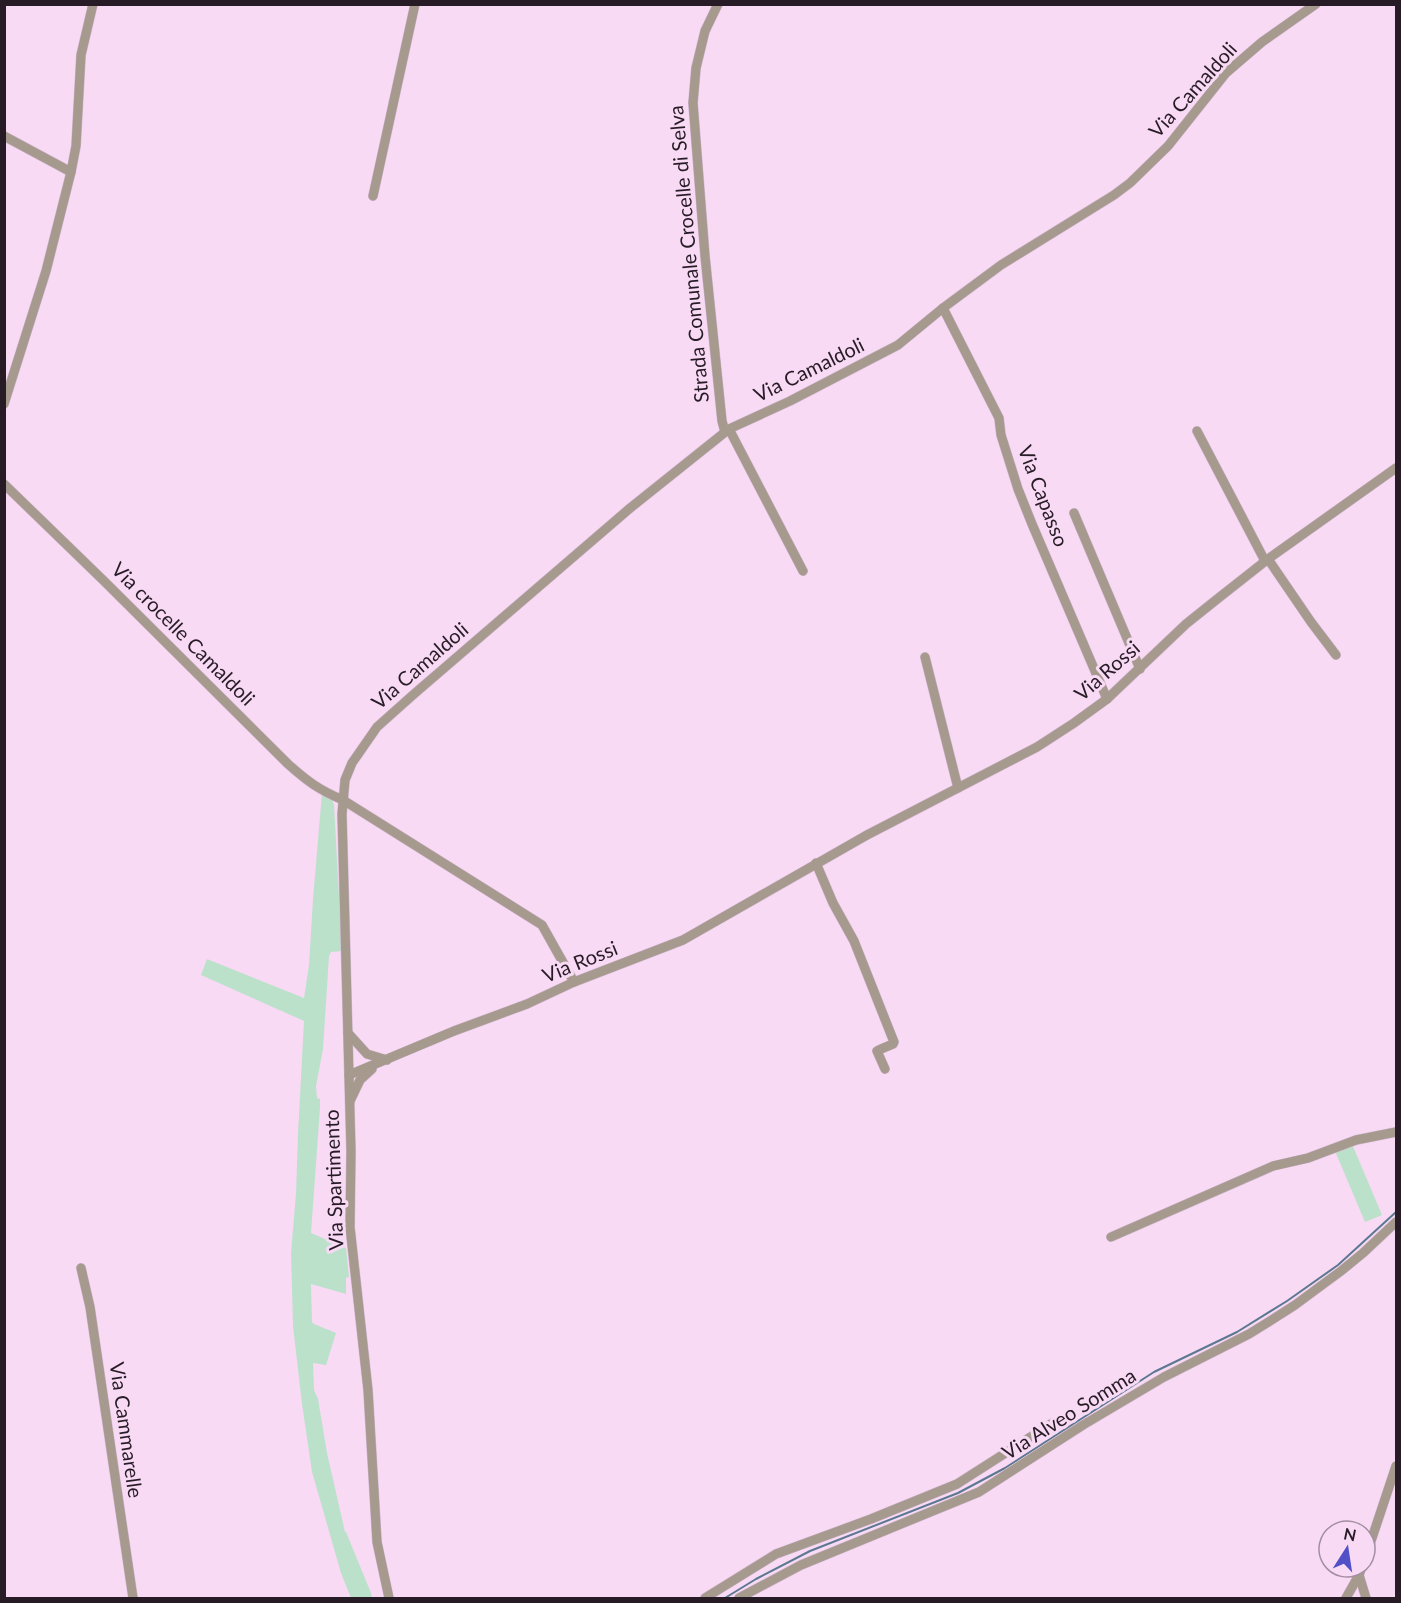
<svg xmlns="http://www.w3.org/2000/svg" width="1401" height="1603" font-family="Lato,sans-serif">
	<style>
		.green { fill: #bbe1ca }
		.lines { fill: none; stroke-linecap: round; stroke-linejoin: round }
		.stream { stroke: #5c7890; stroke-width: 2 }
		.minor-casing { stroke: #d2b8d0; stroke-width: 10 }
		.minor { stroke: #a69a8f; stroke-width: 9 }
		.labels { text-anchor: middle; stroke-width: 6; stroke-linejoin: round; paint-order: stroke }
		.street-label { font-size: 20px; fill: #271c26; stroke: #f8daf5 }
	</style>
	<rect width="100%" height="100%" fill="#f8daf5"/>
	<g class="green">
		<path d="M322 793 332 800 334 805 342 951 331 952 329 956 323 1049 316 1086 317 1098 320 1099V1108L311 1233 346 1248 349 1277 346 1278V1294L311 1284 312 1322 314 1324 336 1333 326 1365 313 1363 314 1390 318 1399 327 1453 345 1532H346L371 1593 372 1598H351L341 1573 312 1472 302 1404 293 1326 291 1253 296 1194 298 1134 304 1021 201 975 207 959 304 998 309 965 313 899Z"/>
		<path d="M1352 1144 1382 1215 1365 1222 1335 1151Z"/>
	</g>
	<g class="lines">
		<path class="stream" d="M725 1598 756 1579 810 1551 958 1493 1005 1468 1154 1372 1237 1332 1287 1301 1338 1265 1396 1212"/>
		<defs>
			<g id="minor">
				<path d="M718 4 705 31 696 68 693 103 705 256 722 421 725 432"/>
				<path d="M4 136 71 172"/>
				<path d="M373 196 415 4"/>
				<path d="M943 308 999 418 1001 435 1018 489 1032 524 1107 699"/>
				<path d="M4 404 46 271 71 172 76 146 81 55 93 4"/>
				<path d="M729 429 803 571"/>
				<path d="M1197 431 1265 561"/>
				<path d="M4 484 103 580 288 764C307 781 319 790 343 800L542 925 574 982"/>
				<path d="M1074 513 1140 669"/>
				<path d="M1268 559 1311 622 1336 655"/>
				<path d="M925 657 958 788"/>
				<path d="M816 863 833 903 854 941 894 1042 893 1044 881 1049 877 1051 885 1069"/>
				<path d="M348 1033 367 1054 387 1060"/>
				<path d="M349 1075 454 1031 527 1004 574 982 683 940 867 835 1037 747 1074 723 1107 699 1186 624 1216 600 1268 559 1396 468"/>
				<path d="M350 1101 360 1080 372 1069"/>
				<path d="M1111 1237 1273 1166 1308 1158 1356 1140 1396 1132"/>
				<path d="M81 1268 90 1307 133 1598"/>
				<path d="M1365 1559 1396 1466"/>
				<path d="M1362 1567 1359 1575 1366 1598"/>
				<path d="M389 1598 377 1542 368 1390 350 1227 351 1151 342 814 345 780 352 763 377 727 414 694 629 509 729 429 790 401 898 345 943 308 1001 265 1114 195 1130 183 1168 146 1226 73 1262 42 1316 4"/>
				<path d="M705 1598 776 1554 871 1519 957 1484 1054 1422"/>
				<path d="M739 1598 801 1565 979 1492 1083 1425 1164 1377 1249 1334 1270 1321 1295 1305 1341 1271 1363 1253 1396 1222"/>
				<path d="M1346 1598 1359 1575"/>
			</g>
		</defs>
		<use href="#minor" class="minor-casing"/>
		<use href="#minor" class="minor"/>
	</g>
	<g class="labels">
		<g class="street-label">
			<text transform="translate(1193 90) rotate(-48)" y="7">Via Camaldoli</text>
			<text transform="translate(689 254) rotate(-95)" y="7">Strada Comunale Crocelle di Selva</text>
			<text transform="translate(809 370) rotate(-26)" y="7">Via Camaldoli</text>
			<text transform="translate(1043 496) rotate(69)" y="7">Via Capasso</text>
			<text transform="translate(183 634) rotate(45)" y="7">Via crocelle Camaldoli</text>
			<text transform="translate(420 666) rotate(-41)" y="7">Via Camaldoli</text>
			<text transform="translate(1107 671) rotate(-41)" y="7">Via Rossi</text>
			<text transform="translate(580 962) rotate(-22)" y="7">Via Rossi</text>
			<text transform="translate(334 1180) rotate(-92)" y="7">Via Spartimento</text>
			<text transform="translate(1069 1414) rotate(-32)" y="7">Via Alveo Somma</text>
			<text transform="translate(126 1430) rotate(82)" y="7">Via Cammarelle</text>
		</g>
	</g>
	<rect width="1401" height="1603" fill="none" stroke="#271c26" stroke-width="12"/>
	<g transform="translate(1347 1549) rotate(12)"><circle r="28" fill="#f8daf5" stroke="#a48ea2" stroke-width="1.5"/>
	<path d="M0-4.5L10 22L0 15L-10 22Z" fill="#5250c7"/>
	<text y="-9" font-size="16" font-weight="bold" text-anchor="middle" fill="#271c26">N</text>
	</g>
</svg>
